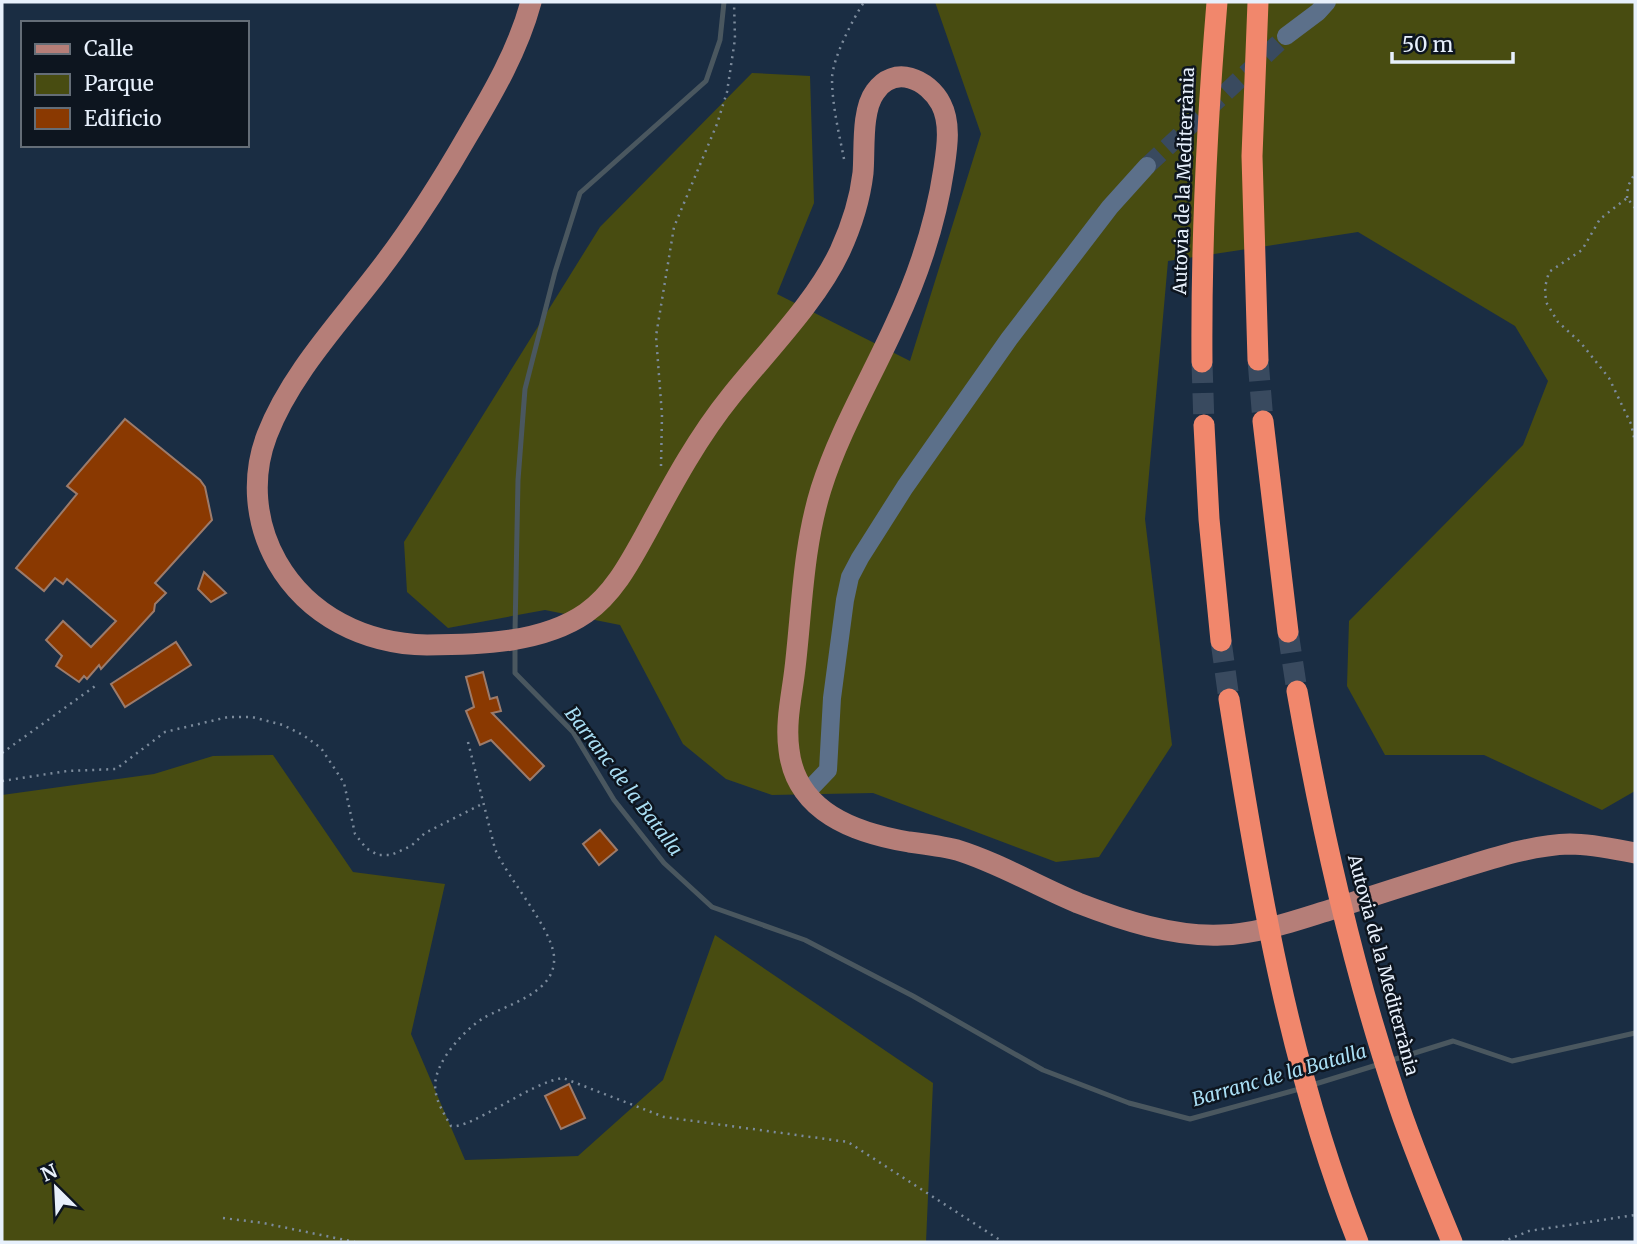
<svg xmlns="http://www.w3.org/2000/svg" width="1637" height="1244" font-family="Merriweather,serif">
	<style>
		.green { fill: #484c11 }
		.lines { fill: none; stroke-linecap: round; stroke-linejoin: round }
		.stream { stroke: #4a575f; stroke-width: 5 }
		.building { fill: #8a3901; stroke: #9c7b6b; stroke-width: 2 }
		.tertiary-tunnel { stroke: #394a5f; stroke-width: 18; stroke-dasharray: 18 9; stroke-linecap: butt }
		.motorway-tunnel { stroke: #394a5f; stroke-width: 21; stroke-dasharray: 21 10; stroke-linecap: butt }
		.path { stroke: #7c8b9c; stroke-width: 2.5; stroke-dasharray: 2 5; stroke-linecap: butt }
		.tertiary { stroke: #5c708a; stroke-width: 18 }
		.primary { stroke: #b57e78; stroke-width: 21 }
		.motorway { stroke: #f1876c; stroke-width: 21 }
		.labels { text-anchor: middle; stroke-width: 5; stroke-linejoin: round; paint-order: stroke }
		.street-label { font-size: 18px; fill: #e7f0fc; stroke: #0d151f }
		.water-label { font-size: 19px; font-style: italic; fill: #a9def4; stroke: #0d151f }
	</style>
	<rect width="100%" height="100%" fill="#1a2d43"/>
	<g class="green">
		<path d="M935 2H1635V791L1602 810 1484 755H1385L1347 686 1349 621 1523 445 1548 381 1515 326 1358 232 1168 261 1145 519 1172 745 1099 857 1056 862 873 793 772 795 726 779 683 744 620 625 545 610 448 628 407 592 404 542 600 227 752 73 810 76 814 203 777 294 910 361 981 134Z"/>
		<path d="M273 755 353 872 445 884 411 1034 465 1160 578 1156 663 1080 715 935 933 1083 926 1242H2V795L154 774 213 756Z"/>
	</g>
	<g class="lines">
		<g class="stream">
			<path d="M515 632 518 480 525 389 555 272 580 193 706 81 720 40 724 2"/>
			<path d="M515 646V673L573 732 614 800 664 863 712 907 805 940 913 996 1043 1070 1129 1103 1190 1119 1303 1088"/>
			<path d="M1389 1061 1453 1041 1512 1061 1635 1033"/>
			<path d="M1312 1085 1380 1064"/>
		</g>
	</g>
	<g class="building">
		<path d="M125 419 200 480 205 487 212 520 155 583 166 593 155 604 154 611 101 669 99 665 87 679 84 676 79 682 56 666 62 656 46 640 63 621 91 647 116 621 67 579 63 584 55 578 44 591 16 568 77 494 67 486Z"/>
		<path d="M204 572 226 593 211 602 198 589Z"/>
		<path d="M176 642 191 665 125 707 111 684Z"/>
		<path d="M483 672 490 699 497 697 501 711 492 713 544 766 530 780 491 740 480 745 466 711 474 707 466 677Z"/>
		<path d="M600 830 617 850 599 865 583 844Z"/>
		<path d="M569 1084 585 1118 561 1129 545 1096Z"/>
	</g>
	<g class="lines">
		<path class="tertiary-tunnel" d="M1147 166 1286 36"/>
		<g class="motorway-tunnel">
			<path d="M1258 360 1263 421"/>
			<path d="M1202 362 1204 425"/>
			<path d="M1288 632 1297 691"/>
			<path d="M1221 641 1229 699"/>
		</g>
		<g class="path">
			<path d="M844 159C839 133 832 105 832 78 833 57 853 19 864 2"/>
			<path d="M1627 198 1628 186 1635 173"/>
			<path d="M1635 208 1627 198 1600 219 1582 250 1549 272 1545 287 1546 302 1558 322 1581 343 1609 378 1631 424 1635 442"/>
			<path d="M661 466 662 415 656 336 674 227 717 124 727 92 735 39 734 2"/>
			<path d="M468 742 495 849C508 879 551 927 554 956 557 994 506 1004 482 1019 467 1029 455 1042 445 1057 428 1085 435 1099 451 1126 470 1130 531 1082 563 1078L664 1117 848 1142 1003 1242"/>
			<path d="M2 753 98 684"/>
			<path d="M2 781 67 771 116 769 165 732 228 717H252L283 725 303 735 321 748 344 783 355 834 366 848 378 855H391L411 846 425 833 482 804"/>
			<path d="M223 1218 263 1223 355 1242"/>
			<path d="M1502 1242 1529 1231 1635 1215"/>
		</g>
		<g class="tertiary">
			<path d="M1286 36 1318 12 1327 2"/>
			<path d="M806 793 828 770 832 698 845 600 850 577 860 558 905 487 1009 339 1110 207 1147 166"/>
		</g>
		<path class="primary" d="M531 2C518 50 493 93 468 135 441 182 411 229 378 272 339 323 290 375 267 435 251 477 255 523 277 562 308 616 365 644 427 645 479 645 543 643 586 613 613 594 629 564 645 535 671 487 697 438 731 396 767 351 816 302 840 251 851 227 860 199 863 173 865 151 861 111 875 92 894 64 928 79 941 104 951 123 947 148 944 168 936 222 918 276 895 325 870 380 839 432 821 489 803 547 802 608 795 668 792 695 785 722 789 750 796 812 855 833 909 842 925 844 941 846 957 850 999 863 1037 886 1078 903 1122 920 1173 937 1221 935 1259 934 1297 920 1333 909 1375 895 1416 882 1458 869 1494 858 1532 845 1570 844 1592 844 1614 849 1635 853"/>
		<g class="motorway">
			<path d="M1258 2 1252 156 1258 360"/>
			<path d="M1202 362C1201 242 1207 122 1217 2"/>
			<path d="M1263 421 1288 632"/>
			<path d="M1204 425 1209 519 1221 641"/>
			<path d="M1297 691C1321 827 1351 963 1395 1094 1411 1144 1432 1193 1452 1242"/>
			<path d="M1229 699C1258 883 1289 1068 1358 1242"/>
		</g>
	</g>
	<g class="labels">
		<g class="street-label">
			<text transform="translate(1184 181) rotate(-88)" y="6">Autovia de la Mediterrània</text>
			<text transform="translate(1383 965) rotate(75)" y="6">Autovia de la Mediterrània</text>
		</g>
		<g class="water-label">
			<text transform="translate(624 781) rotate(53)" y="7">Barranc de la Batalla</text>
			<text transform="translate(1279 1075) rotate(-16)" y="7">Barranc de la Batalla</text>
		</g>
	</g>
	<rect width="1637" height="1244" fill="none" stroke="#e7f0fc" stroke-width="7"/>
	<rect x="21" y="21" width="228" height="126" fill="#0d151f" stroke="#646d77" stroke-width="2"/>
	<rect x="35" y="44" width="35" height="10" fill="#b57e78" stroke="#646d77" stroke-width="2"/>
	<text x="84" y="56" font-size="21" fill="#e7f0fc">Calle</text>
	<rect x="35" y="74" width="35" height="21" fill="#484c11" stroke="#646d77" stroke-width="2"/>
	<text x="84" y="91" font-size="21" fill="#e7f0fc">Parque</text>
	<rect x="35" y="108" width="35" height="21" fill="#8a3901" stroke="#646d77" stroke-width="2"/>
	<text x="84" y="126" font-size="21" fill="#e7f0fc">Edificio</text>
	<g transform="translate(56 1188) rotate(336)" stroke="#0d151f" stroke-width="5" paint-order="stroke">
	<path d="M0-5L12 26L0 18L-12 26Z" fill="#e7f0fc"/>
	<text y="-10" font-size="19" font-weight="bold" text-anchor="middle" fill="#e7f0fc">N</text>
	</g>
	<path d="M1392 52v10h121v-10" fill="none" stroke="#e7f0fc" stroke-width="3.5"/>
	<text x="1402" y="52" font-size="21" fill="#e7f0fc" stroke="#0d151f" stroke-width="5" paint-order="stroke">50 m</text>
</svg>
